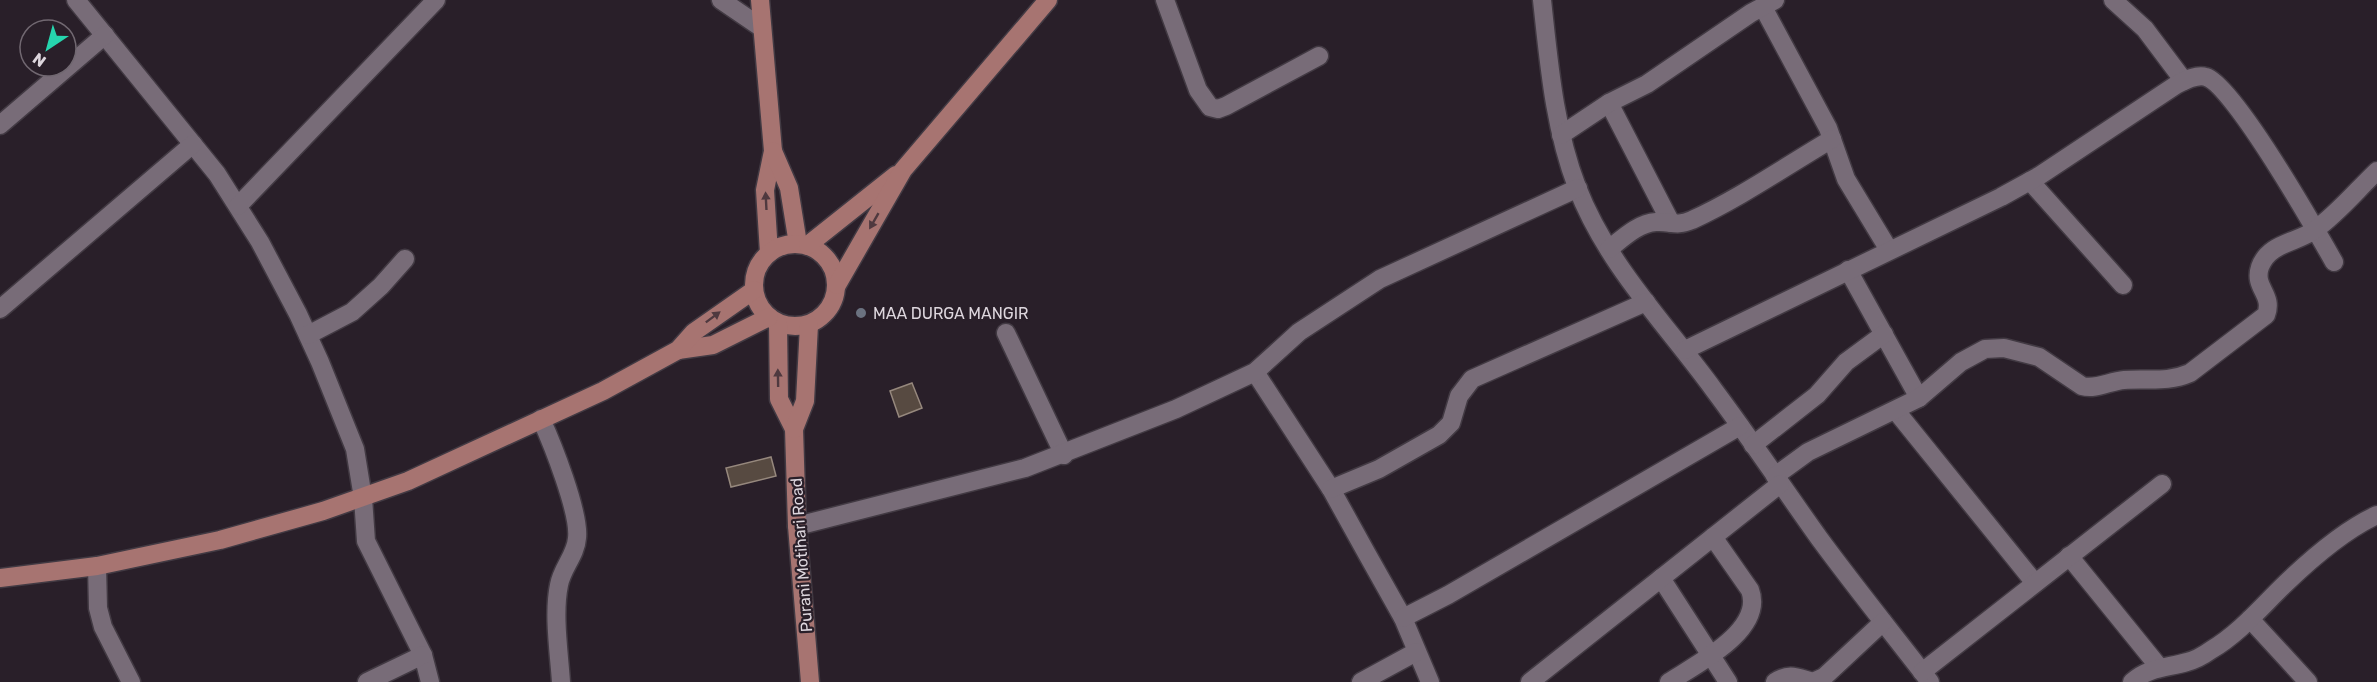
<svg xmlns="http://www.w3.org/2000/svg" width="2377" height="682" font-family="Rubik,sans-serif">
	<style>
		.building { fill: #574a41; stroke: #96887d; stroke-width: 1.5 }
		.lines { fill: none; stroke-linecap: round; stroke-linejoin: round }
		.minor-casing { stroke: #423a43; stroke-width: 21 }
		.major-casing { stroke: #423a43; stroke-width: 21 }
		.minor { stroke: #786c78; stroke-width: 18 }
		.major { stroke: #a77471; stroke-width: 18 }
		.oneway { fill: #4f393f }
		.worship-dot { fill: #6b7280; stroke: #291f29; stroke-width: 2 }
		.labels { text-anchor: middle; stroke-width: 4.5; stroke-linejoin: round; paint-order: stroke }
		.poi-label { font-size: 16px; fill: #ddd6dd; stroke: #291f29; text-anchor: start }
		.street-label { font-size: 16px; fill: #ddd6dd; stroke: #291f29 }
	</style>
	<rect width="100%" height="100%" fill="#291f29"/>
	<g class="building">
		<path d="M912 383 922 408 899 417 890 391Z"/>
		<path d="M771 457 776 476 731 487 726 468Z"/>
	</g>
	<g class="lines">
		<defs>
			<g id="minor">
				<path d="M76 0 217 174 260 242 298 314 320 362 355 449 363 498 366 541 423 655 430 682"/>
				<path d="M721 0 762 28"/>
				<path d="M1165 0 1198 90 1210 107 1218 109 1226 106 1319 56"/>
				<path d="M1542 0C1549 63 1554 127 1577 187 1607 265 1666 324 1714 390 1750 438 1784 489 1819 538 1855 587 1893 634 1930 682"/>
				<path d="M2113 0 2145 29 2184 81"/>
				<path d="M1763 7 1828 128 1846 179 1889 250"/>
				<path d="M1609 103 1671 223"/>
				<path d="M0 125 105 35"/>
				<path d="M1561 135 1609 103 1647 84 1751 13 1775 0"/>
				<path d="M2030 181 2123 285"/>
				<path d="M238 206 436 0"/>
				<path d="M1609 249C1622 239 1638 223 1656 222 1672 221 1675 227 1692 220 1740 198 1786 166 1832 139"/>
				<path d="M1848 270 1919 398"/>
				<path d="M0 309 193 144"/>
				<path d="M1006 333 1064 455"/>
				<path d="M308 335 352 312 381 286 405 259"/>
				<path d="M1685 350 2001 197 2039 176 2176 85C2184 81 2196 74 2206 77 2233 84 2317 232 2334 262"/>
				<path d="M1255 372 1331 489 1367 554 1403 618 1430 682"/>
				<path d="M1896 411 2035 583"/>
				<path d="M541 419C552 443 580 513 577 538 576 555 562 568 559 585 553 614 559 652 561 682"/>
				<path d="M1753 445 1817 395 1846 362 1884 334"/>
				<path d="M1775 476 1808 452 1919 398 1961 362 1985 349 2004 348 2039 357 2082 386C2096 390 2110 381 2124 380 2148 378 2167 383 2190 373L2266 315C2274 294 2253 288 2260 267 2269 242 2298 243 2316 229 2338 213 2357 190 2377 171"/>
				<path d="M1331 489 1379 469 1439 435 1451 423 1459 396 1472 379 1646 302"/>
				<path d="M797 526 1025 468 1176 409 1255 372 1299 332 1380 279 1578 188"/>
				<path d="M2069 556 2159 667"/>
				<path d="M97 566 98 608 103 627 131 682"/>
				<path d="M1661 578 1728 682"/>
				<path d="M1403 618 1448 595 1740 426"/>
				<path d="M2250 619 2308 682"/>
				<path d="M1922 672 2162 484"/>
				<path d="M367 682 423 655"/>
				<path d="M1361 682 1416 652"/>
				<path d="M1530 682 1780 484"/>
				<path d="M1669 682C1697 664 1765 630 1750 590L1713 537"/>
				<path d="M1775 682C1790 672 1798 678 1813 682L1824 677 1883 622"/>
				<path d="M2132 682C2149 667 2166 668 2187 662 2195 660 2204 655 2211 650 2240 633 2262 606 2286 583 2312 558 2344 530 2377 515"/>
			</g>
			<g id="major">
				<path d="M760 0 773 151 765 190 769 253"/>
				<path d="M773 151 789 188 798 244"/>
				<circle cx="795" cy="285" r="41"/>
				<path d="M808 245 896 175"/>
				<path d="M837 285 903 170 1048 0"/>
				<path d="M778 323 779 399 794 429 797 526 810 682"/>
				<path d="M678 350 713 345 769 317"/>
				<path d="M794 429 805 401 809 325"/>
				<path d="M0 578 97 566 220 540 323 511 408 481 603 391 678 350 694 332 754 290"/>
			</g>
		</defs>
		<use href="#minor" class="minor-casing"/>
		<use href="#major" class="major-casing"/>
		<use href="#minor" class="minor"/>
		<use href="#major" class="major"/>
	</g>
	<defs><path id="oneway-solid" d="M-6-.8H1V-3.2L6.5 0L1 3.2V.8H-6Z" transform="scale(1.5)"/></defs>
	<g class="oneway">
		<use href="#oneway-solid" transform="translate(766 201) rotate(-93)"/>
		<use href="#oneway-solid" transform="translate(874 221) rotate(120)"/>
		<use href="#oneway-solid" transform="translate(713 317) rotate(-37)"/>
		<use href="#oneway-solid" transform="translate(778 378) rotate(-91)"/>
	</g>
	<circle class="worship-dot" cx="861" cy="313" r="6"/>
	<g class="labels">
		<g class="poi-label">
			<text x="873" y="319">MAA DURGA MANGIR</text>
		</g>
		<g class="street-label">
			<text transform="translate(801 555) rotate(-94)" y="6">Purani Motihari Road</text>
		</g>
	</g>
	<g transform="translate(48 48) rotate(216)"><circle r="28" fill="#291f29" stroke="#716871" stroke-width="1.5"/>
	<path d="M0-4.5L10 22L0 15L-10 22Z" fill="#26d5ae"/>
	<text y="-9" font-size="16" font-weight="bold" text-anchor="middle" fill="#ddd6dd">N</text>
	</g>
</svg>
